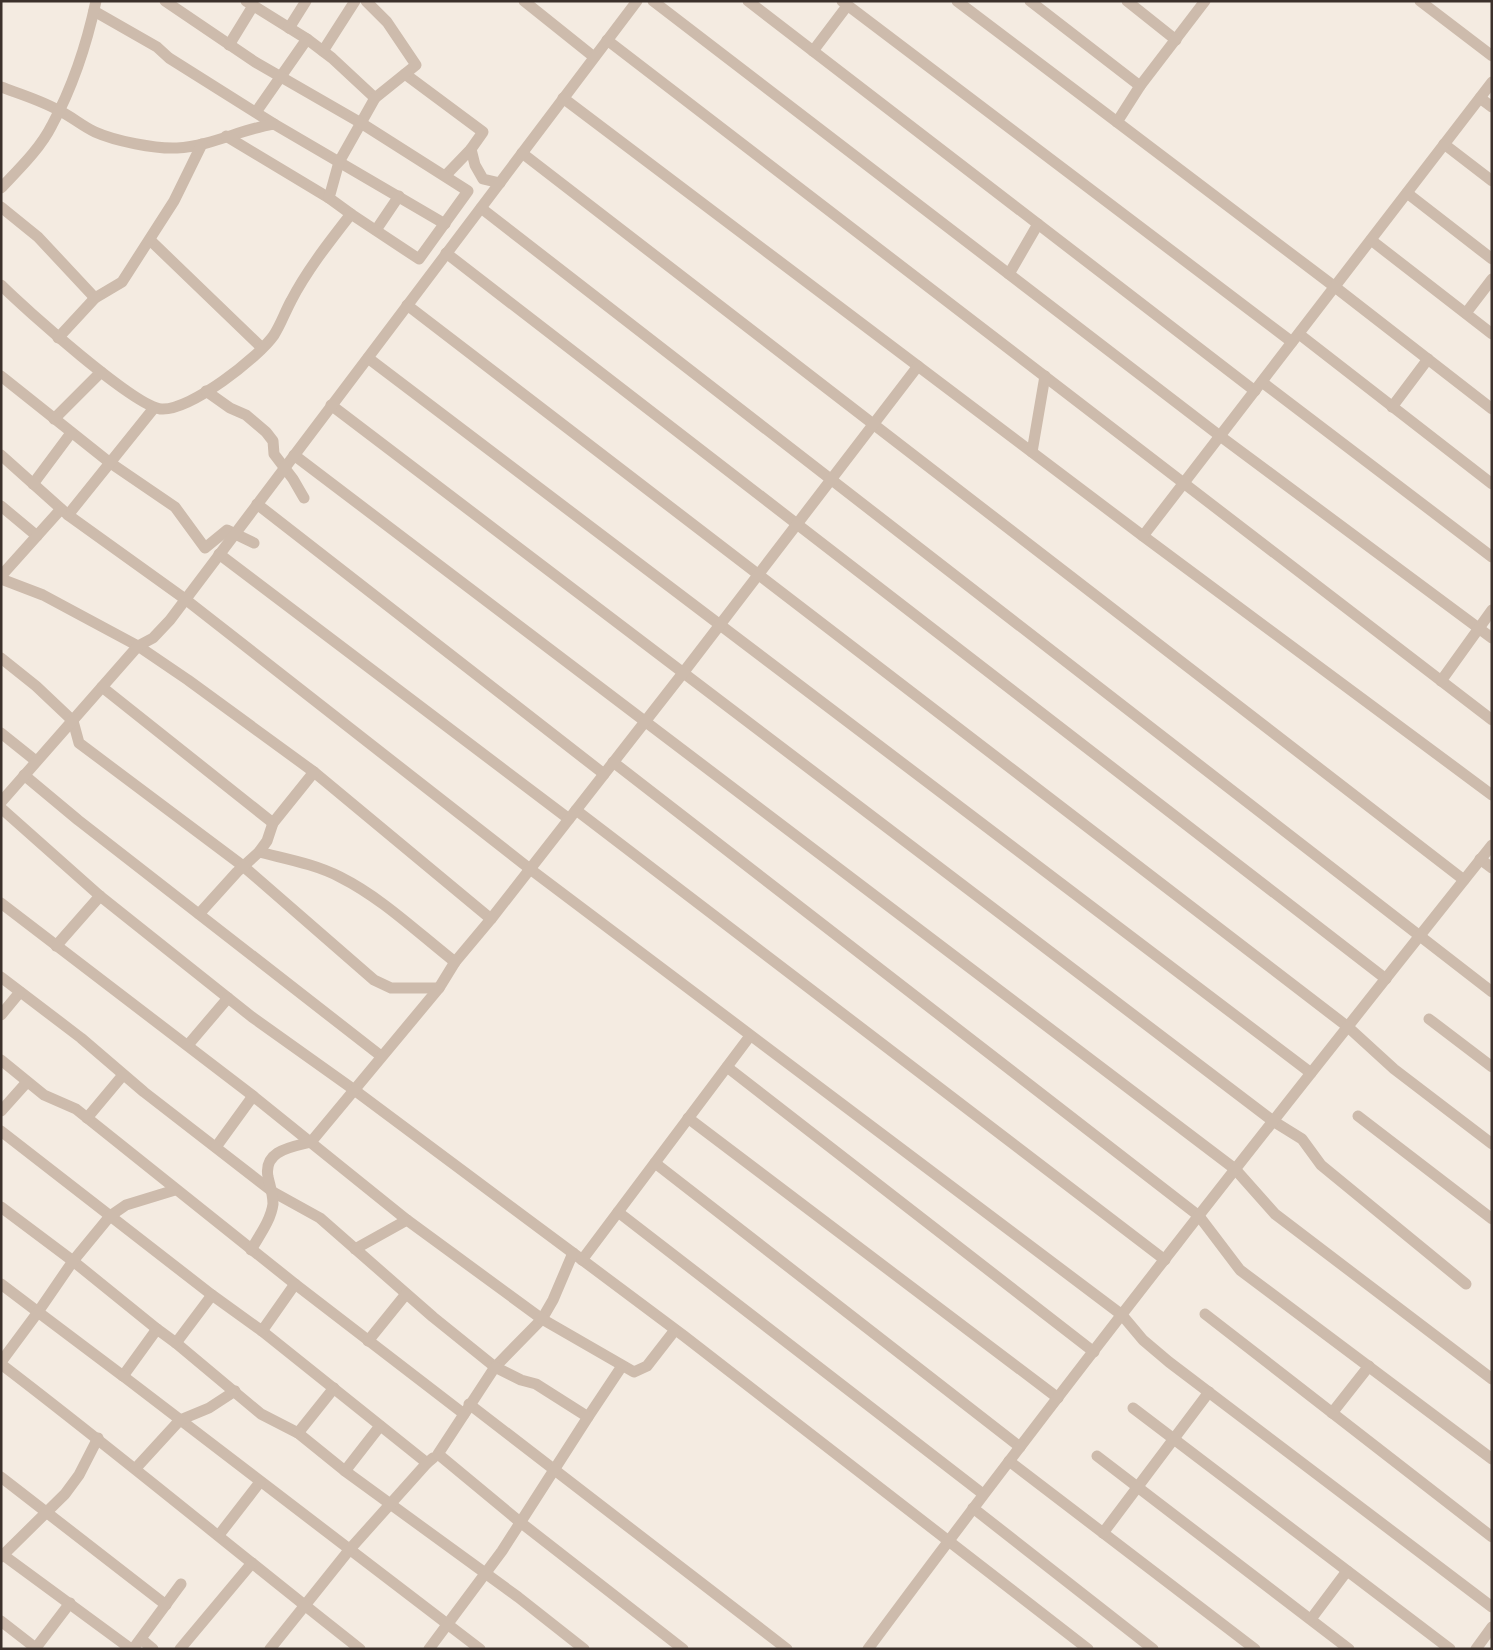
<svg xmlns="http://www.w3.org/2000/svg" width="1493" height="1650" font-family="'Titillium Web',sans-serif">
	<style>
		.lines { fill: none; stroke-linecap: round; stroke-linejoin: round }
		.minor { stroke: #cdbbac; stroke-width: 11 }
	</style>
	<rect width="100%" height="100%" fill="#f4ebe1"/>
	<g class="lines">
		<g class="minor">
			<path d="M246 1 307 39 332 58 375 98"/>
			<path d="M524 1 594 57"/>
			<path d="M653 1 1220 436 1492 638"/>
			<path d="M748 1 1255 391"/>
			<path d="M842 1 1292 342"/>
			<path d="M957 1 1117 122"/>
			<path d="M1030 1 1140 86"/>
			<path d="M1127 1 1176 40"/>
			<path d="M1205 1 1140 86 1117 122 1335 287 1492 409"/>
			<path d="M1420 1 1492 56"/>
			<path d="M94 11 157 47 169 58 274 124"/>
			<path d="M289 28 306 1"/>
			<path d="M607 40 1492 720"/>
			<path d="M229 45 253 6"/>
			<path d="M323 51 355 1"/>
			<path d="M813 51 847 6"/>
			<path d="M405 74 483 132 471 149 475 165 483 179 500 183"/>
			<path d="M1 87C20 94 40 100 58 110 71 116 82 126 95 132 115 141 155 149 177 148 211 146 242 129 274 124L445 224"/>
			<path d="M563 98 1143 536 1492 795"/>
			<path d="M1480 98 1492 107"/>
			<path d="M256 112 307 39"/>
			<path d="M226 136 329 198"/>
			<path d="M1444 144 1492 181"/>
			<path d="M522 153 1464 880"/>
			<path d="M446 175 471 149"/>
			<path d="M1 188C19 169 40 149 52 125 72 88 87 43 96 1"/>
			<path d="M1407 193 1492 259"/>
			<path d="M1 207 38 237 95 298"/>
			<path d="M481 208 1492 992"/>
			<path d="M351 214 329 198 339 162 375 98 416 65 387 22 366 1"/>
			<path d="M376 230 399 196"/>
			<path d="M150 240 261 347"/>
			<path d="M1371 240 1492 334"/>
			<path d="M446 253 1386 979"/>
			<path d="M1009 274 1038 224"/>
			<path d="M1 285C24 308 137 409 162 409 191 410 258 358 274 335 281 324 285 312 291 301 307 270 330 241 351 214L419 259 468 191 361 123 255 62 165 1"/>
			<path d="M407 305 1348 1027 1394 1069 1492 1144"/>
			<path d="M1466 313 1492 279"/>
			<path d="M1299 334 1492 484"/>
			<path d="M58 338 95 298 122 282 174 201 202 144"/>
			<path d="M368 358 1311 1073"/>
			<path d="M1 376 109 462 175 507 205 548 227 530 254 543"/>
			<path d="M1262 382 1492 557"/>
			<path d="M206 391 230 408 246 415 266 432 273 441 274 454 293 479 304 498"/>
			<path d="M331 405 1273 1121 1302 1139 1321 1165 1466 1284"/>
			<path d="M1392 407 1428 359"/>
			<path d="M154 408 68 515 185 599 530 869 1122 1315 1143 1340 1169 1362 1492 1607"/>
			<path d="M54 419 101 372"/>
			<path d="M1032 452 1045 376"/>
			<path d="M1 455 68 515"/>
			<path d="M294 455 1235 1169 1275 1214 1492 1379"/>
			<path d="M33 484 71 433"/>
			<path d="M257 504 604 774"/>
			<path d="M1 506 37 536"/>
			<path d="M1143 536 1492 82"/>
			<path d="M219 554 569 819"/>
			<path d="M1 576 61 509"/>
			<path d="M1 579 43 595 138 646 188 680 314 772 491 919"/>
			<path d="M1 658 36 686 73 721 79 743 243 866 374 980 391 988H439"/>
			<path d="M1441 681 1492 610"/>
			<path d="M102 687 273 823"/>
			<path d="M1 733 36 761"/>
			<path d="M613 762 1199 1216 1240 1270 1492 1459"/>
			<path d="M24 775 78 820 381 1056"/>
			<path d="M1 802 138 646 153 638 170 620 637 1"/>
			<path d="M1 808 100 896 252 1017 353 1089 573 1253"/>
			<path d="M576 810 1165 1260"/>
			<path d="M259 852C286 859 315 864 340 877 382 898 418 933 455 962"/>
			<path d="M1480 859 1492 868"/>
			<path d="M1 903 253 1096 407 1220"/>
			<path d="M199 914 237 872 259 852 267 841 273 823 314 772"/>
			<path d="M56 946 100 896"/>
			<path d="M1 977 81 1038 144 1092 273 1192 320 1218 433 1317 495 1367 542 1319 553 1300 573 1253 684 1336 1088 1649"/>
			<path d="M1 1015 20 992"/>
			<path d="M1429 1019 1492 1067"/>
			<path d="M188 1045 228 998"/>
			<path d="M1 1060 44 1095 76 1109 295 1284 464 1414"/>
			<path d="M727 1067 1094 1352"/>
			<path d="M1 1111 27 1082"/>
			<path d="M1358 1116 1492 1219"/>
			<path d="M87 1118 123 1075"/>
			<path d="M688 1118 1058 1398"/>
			<path d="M1 1131 212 1295"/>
			<path d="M216 1147 253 1096"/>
			<path d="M655 1163 1020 1447"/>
			<path d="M1 1207 73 1261 157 1329"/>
			<path d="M618 1212 983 1494"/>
			<path d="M355 1249 407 1220 542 1319 634 1372 647 1366 675 1330"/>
			<path d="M251 1250C259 1236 271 1220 273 1204 273 1194 270 1186 268 1177 263 1150 292 1147 311 1142L439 988 455 962 491 919 683 673 918 366"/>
			<path d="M582 1260 750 1036"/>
			<path d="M1 1284 38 1312 73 1261 110 1216 126 1205 175 1190"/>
			<path d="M1205 1314 1492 1537"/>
			<path d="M262 1331 427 1463 433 1458"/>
			<path d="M368 1341 406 1294"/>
			<path d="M176 1343 261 1414 298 1433 345 1471 518 1597 584 1649"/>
			<path d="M1 1362 38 1312 123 1376 157 1329 176 1343 212 1295 262 1331 295 1284"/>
			<path d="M1 1364C123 1457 240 1555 360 1649"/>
			<path d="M123 1376 480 1649"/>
			<path d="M469 1404 787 1649"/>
			<path d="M1133 1408 1450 1649"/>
			<path d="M1332 1413 1369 1366"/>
			<path d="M588 1417 622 1366"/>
			<path d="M298 1433 334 1388"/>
			<path d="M1097 1456 1349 1649"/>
			<path d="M1009 1461 1255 1649"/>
			<path d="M136 1468 180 1420 209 1408 235 1391"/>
			<path d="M345 1471 380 1426"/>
			<path d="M1 1477 166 1605"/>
			<path d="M973 1508 1153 1649"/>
			<path d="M1103 1533 1209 1392"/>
			<path d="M219 1535 260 1482"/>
			<path d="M3 1555 131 1649"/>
			<path d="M1 1557 65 1494 79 1475 98 1438"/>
			<path d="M1311 1619 1347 1571"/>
			<path d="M1 1621 37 1649"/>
			<path d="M141 1639 153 1649"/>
			<path d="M35 1649 70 1603"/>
			<path d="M133 1649 181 1584"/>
			<path d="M180 1649 252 1563"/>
			<path d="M270 1649 350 1549 427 1463"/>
			<path d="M429 1649 502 1551 588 1417 536 1384 521 1380 495 1367 438 1454 520 1522 683 1649"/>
			<path d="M868 1649C1070 1376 1281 1110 1492 845"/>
			<path d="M1476 1649 1492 1627"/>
		</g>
	</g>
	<rect width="1493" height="1650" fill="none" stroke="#3b302b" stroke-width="5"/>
</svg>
